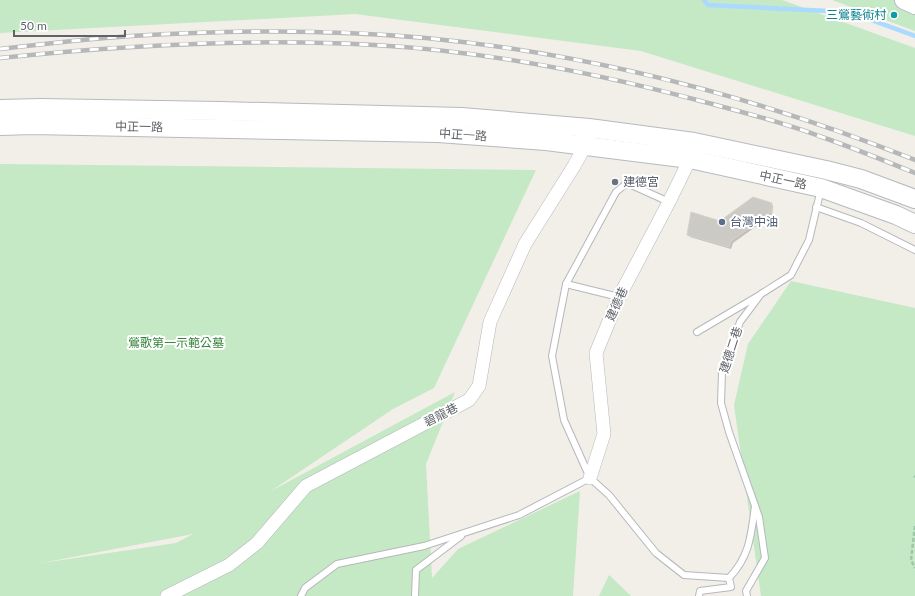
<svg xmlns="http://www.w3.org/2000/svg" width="915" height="596" font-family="Lato,'Noto Sans TC',sans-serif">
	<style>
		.green { fill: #c5e8c5; fill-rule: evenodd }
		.shadow { fill: #0003 }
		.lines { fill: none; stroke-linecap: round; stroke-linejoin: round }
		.stream { stroke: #aadaff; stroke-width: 4.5 }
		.building { fill: #cccac5; stroke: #d6d1c6 }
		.lane-casing { stroke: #b5b8bc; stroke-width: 8 }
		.street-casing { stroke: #b5b8bc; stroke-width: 14 }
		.secondary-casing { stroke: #b6babf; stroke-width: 20 }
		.path { stroke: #9cc7a9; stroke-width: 2.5; stroke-dasharray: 4 2; stroke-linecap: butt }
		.lane { stroke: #fff; stroke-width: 6 }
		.street { stroke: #fff; stroke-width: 13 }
		.secondary { stroke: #fff; stroke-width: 18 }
		.rail-casing { stroke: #b6b7b8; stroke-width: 4.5 }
		.rail { stroke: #fff; stroke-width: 3; stroke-dasharray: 9; stroke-linecap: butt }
		.culture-dot { fill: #0f9aa8; stroke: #fff; stroke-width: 1.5 }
		.worship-dot { fill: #6b7280; stroke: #fff; stroke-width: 1.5 }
		.service-dot { fill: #5c6f8a; stroke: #fff; stroke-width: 1.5 }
		.labels { text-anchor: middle; stroke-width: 4; stroke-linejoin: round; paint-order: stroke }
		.culture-label { font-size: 12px; fill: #0d838f; stroke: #fff; text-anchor: end }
		.street-label { font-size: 12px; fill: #5f6368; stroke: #fff }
		.worship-label { font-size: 12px; fill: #5b616d; stroke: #fff; text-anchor: start }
		.service-label { font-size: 12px; fill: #4e5e75; stroke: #fff; text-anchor: start }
		.park-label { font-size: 12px; fill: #348238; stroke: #fff }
	</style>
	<rect width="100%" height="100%" fill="#f1efe8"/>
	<g class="green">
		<path d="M0 0H782L915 48V136L641 51 355 14 0 33Z"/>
		<path d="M832 0H915V31Z"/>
		<path d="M0 164 536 170 434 388 393 409 271 491 455 392 426 464 432 578 458 549 580 491 573 596H0ZM193 534 176 543 35 564H36Z"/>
		<path d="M791 281 915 308V596H761L734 405 748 344Z"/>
		<path d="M609 575 631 596H599Z"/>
	</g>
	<path class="shadow" d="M771 203 773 206 772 215 733 243 731 249 690 237 688 235Z"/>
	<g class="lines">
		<path class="stream" d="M704 0 708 5 849 12 915 36"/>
	</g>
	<path class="building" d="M753 197 772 203 771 213 731 241 729 247 687 235 691 212 720 221Z"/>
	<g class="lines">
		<defs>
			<g id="lane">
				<path d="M669 202 627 183 616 192 566 284 552 356 564 420 590 478 609 495 656 553 684 575 729 578C750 556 751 535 755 506"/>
				<path d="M816 207 861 223 915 250"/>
				<path d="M566 284 619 297"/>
				<path d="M697 332 758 296"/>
				<path d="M301 596 305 588 337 564 424 546 519 515 590 478"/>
				<path d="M415 596 416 570 461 536"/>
				<path d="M699 596 700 591 731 587 729 578"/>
				<path d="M747 596 746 591 765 558 759 517 729 432 721 403 722 372 740 322 761 294 791 275 809 240 821 189"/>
			</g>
			<g id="street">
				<path d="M590 478 604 434 596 353 619 297 669 202 690 159 691 152"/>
				<path d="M167 596 229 565 257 543 306 486 469 400 479 386 490 322 525 244 574 166 585 146 587 139"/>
			</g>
			<g id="secondary">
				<path d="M904 0 915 5"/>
				<path d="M0 109 40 108 220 111 462 117 589 128 694 142 826 170 861 179 915 199"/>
				<path d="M0 126 32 125 438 133 546 141 690 159 821 188 896 215 915 224"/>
			</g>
		</defs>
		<use href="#lane" class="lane-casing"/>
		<use href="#street" class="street-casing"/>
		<use href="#secondary" class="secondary-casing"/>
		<g class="path">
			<path d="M914 476 915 477"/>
			<path d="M915 526 911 560 915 568"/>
		</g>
		<use href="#lane" class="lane"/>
		<use href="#street" class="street"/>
		<use href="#secondary" class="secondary"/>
		<defs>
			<g id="rail">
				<path d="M0 49C43 44 87 39 131 36 228 30 328 29 426 38 593 54 759 98 915 160"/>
				<path d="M0 58C125 45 249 38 374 45 484 51 592 72 697 100 738 111 779 121 819 136 851 147 883 160 915 173"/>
			</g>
		</defs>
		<use href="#rail" class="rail-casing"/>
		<use href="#rail" class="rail"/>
	</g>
	<circle class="culture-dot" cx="894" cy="15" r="4"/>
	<circle class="worship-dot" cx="615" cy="182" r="4"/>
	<circle class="service-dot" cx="722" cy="222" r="4"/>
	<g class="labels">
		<g class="culture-label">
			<text x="886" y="19">三鶯藝術村</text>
		</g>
		<g class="street-label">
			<text transform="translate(139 127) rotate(1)" y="4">中正一路</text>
			<text transform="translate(463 135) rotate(4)" y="4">中正一路</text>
			<text transform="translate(783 180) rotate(12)" y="4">中正一路</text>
			<text transform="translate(617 304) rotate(-66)" y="4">建德巷</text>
			<text transform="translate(731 350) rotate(-72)" y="4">建德二巷</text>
			<text transform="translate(441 415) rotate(-27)" y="4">碧龍巷</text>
		</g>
		<g class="worship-label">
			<text x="623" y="186">建德宮</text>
		</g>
		<g class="service-label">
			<text x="730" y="226">台灣中油</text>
		</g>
		<g class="park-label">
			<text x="176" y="347">鶯歌第一示範公墓</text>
		</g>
	</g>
	<path d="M14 30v6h111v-6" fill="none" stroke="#5f6368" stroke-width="2"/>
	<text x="20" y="30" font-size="12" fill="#5f6368" stroke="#ffffff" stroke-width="3" paint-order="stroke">50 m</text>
</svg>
